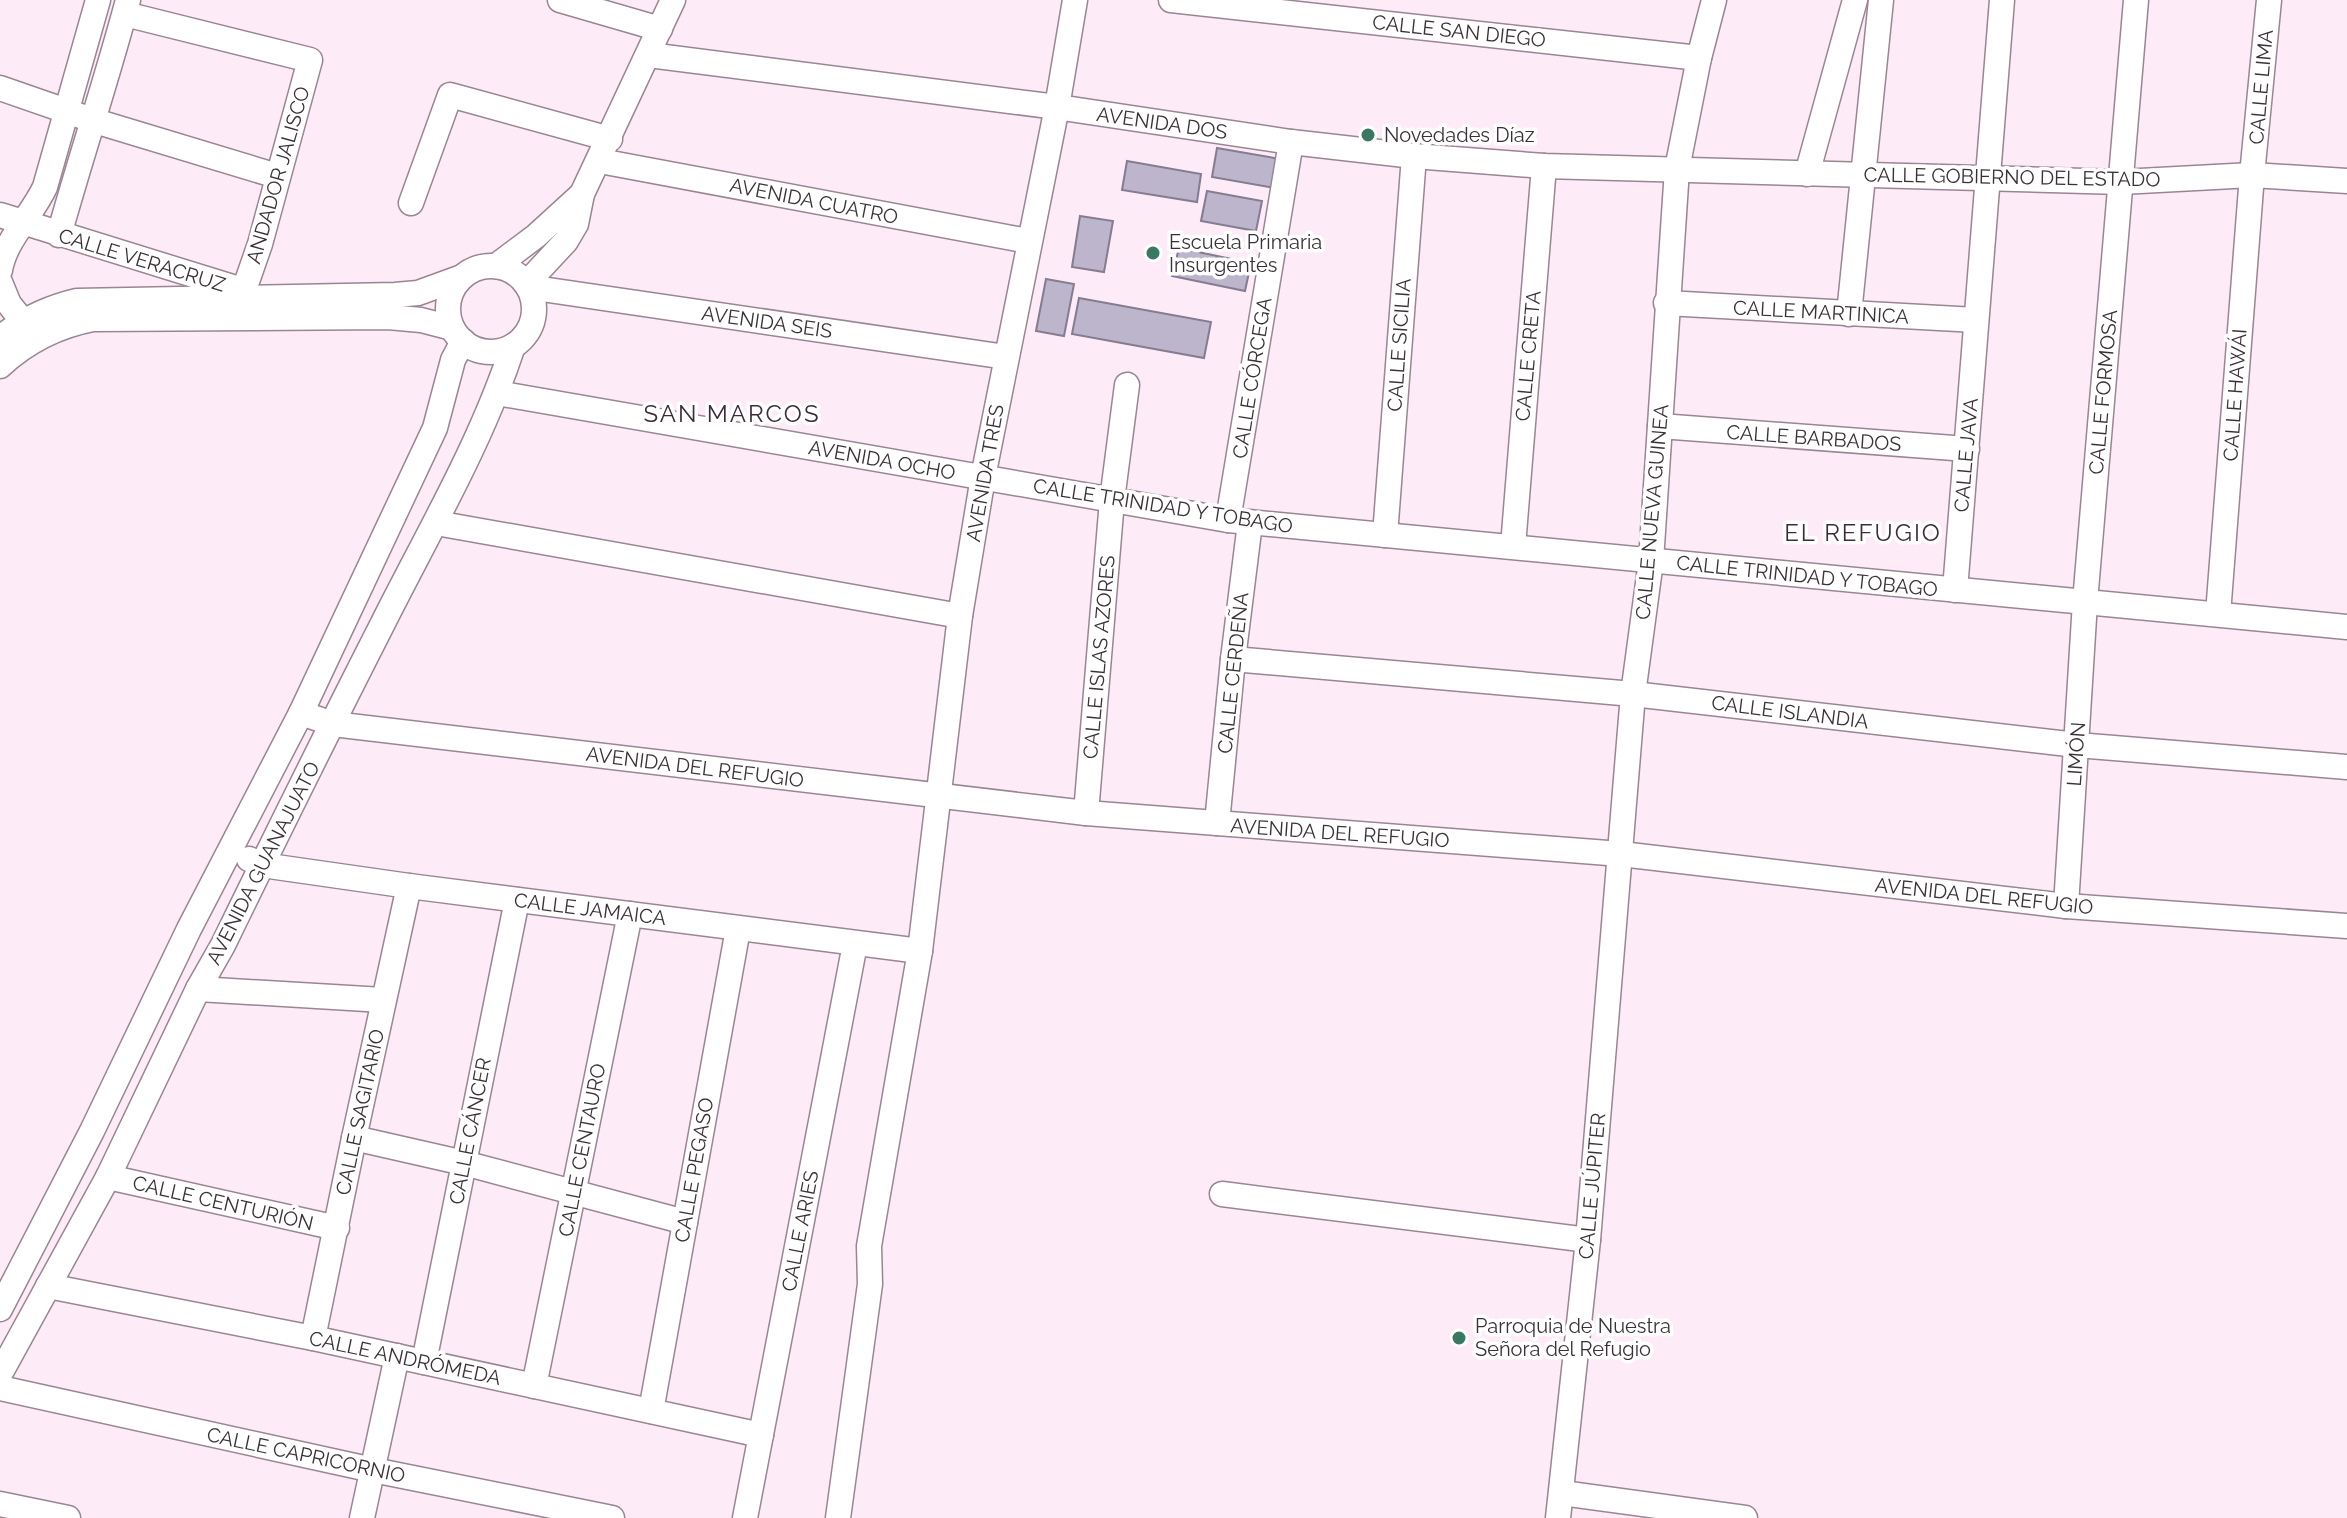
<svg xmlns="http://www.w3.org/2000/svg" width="2347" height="1518" font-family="Raleway,sans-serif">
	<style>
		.building { fill: #bdb5cb; stroke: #847c90; stroke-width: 2 }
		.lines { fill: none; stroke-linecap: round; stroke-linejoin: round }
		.minor-casing { stroke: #9a8593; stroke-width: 27 }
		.minor { stroke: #fff; stroke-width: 24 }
		.poi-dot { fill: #3a7864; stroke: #fff; stroke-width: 3 }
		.labels { text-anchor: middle; stroke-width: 7; stroke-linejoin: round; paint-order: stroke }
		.street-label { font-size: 20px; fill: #393137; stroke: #fff }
		.poi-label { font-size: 20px; fill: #393137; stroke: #fff; text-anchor: start }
		.quarter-label { font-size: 24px; letter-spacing: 2px; fill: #3d2c38; stroke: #fff }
	</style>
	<rect width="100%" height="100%" fill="#feebf8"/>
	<g class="building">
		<path d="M1217 148 1280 159 1275 188 1212 177Z"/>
		<path d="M1127 161 1201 174 1197 202 1122 190Z"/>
		<path d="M1207 191 1262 201 1256 231 1201 221Z"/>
		<path d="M1080 216 1113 221 1104 272 1072 267Z"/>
		<path d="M1179 248 1251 263 1245 291 1172 276Z"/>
		<path d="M1046 279 1074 284 1064 336 1036 331Z"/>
		<path d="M1079 298 1211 322 1204 358 1072 334Z"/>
	</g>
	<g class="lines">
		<defs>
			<g id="minor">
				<path d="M560 0 660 29"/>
				<path d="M1171 0 1699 58"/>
				<path d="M125 14 310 60 260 244 244 290"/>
				<path d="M649 55 1057 107 1291 142 1414 156 1544 166 2121 182 2252 175 2347 181"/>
				<path d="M0 88 95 121 277 176"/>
				<path d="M600 161 1028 241"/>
				<path d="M1807 174 1855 0"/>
				<path d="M411 203 450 95 610 139"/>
				<path d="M0 215 242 290"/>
				<path d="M59 235C81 156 107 79 128 0"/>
				<circle cx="491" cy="309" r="43"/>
				<path d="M496 266 536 236 582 194"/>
				<path d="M0 270C5 240 32 215 45 187L98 0"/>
				<path d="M0 282 9 304 32 333"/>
				<path d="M526 284 566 241 576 224 582 194 673 0"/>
				<path d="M528 287 1006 357"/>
				<path d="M1666 303 1976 320"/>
				<path d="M1849 314 1881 0"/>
				<path d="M0 338C24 319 47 308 77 301L395 295 418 293 462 277"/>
				<path d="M0 366C27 341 56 326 93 319L388 317 421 320 452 328"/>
				<path d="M497 393 1228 520 2347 627"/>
				<path d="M1660 426 1967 449"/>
				<path d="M1228 520 1291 142"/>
				<path d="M436 523 960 616"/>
				<path d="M1385 535 1414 156"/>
				<path d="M1513 546 1544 166"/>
				<path d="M1955 590 2002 0"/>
				<path d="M2218 614 2252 175 2269 0"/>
				<path d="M1233 659 1633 694 2077 745 2347 767"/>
				<path d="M301 713 333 724 1086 813 1621 854 2066 906 2347 926"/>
				<path d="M1086 813 1112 500 1127 385"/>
				<path d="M1217 823 1233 659 1250 523"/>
				<path d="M249 859 262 865 409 886 920 951"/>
				<path d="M2066 906 2085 602 2136 0"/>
				<path d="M198 989 383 1000"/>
				<path d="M354 1138 464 1163 685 1222"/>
				<path d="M108 1177 337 1228"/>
				<path d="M1222 1194 1588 1240"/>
				<path d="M48 1286 313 1338 761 1435"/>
				<path d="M0 1309 92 1131 189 929 301 713 435 428 453 360 463 341"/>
				<path d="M313 1338 354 1138 409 886"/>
				<path d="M424 1362 517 900"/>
				<path d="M0 1374 108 1177 198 989 223 945C275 838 328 731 382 625 428 533 481 444 513 346"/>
				<path d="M534 1386 630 914"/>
				<path d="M0 1388 373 1470 612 1518"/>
				<path d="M651 1411 738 929"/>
				<path d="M1562 1493 1745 1518"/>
				<path d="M0 1504 68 1518"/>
				<path d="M362 1518 397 1356"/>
				<path d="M745 1518 855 944"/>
				<path d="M838 1518 870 1284 869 1246 920 951 960 616 983 477 1057 107 1075 0"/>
				<path d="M1558 1518 1588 1240 1633 694 1651 561 1677 169 1699 58 1714 0"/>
			</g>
		</defs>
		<use href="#minor" class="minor-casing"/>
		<use href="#minor" class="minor"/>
	</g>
	<g class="poi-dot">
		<circle cx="1368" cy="135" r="8"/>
		<circle cx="1153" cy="253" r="8"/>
		<circle cx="1459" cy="1338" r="8"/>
	</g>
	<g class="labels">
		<g class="street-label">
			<text transform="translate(1459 31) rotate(6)" y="7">CALLE SAN DIEGO</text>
			<text transform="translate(2261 87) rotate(-85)" y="7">CALLE LIMA</text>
			<text transform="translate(1162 123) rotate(8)" y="7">AVENIDA DOS</text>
			<text transform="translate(278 175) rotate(-74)" y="7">ANDADOR JALISCO</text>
			<text transform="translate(2012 177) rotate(1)" y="7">CALLE GOBIERNO DEL ESTADO</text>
			<text transform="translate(814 201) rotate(11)" y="7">AVENIDA CUATRO</text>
			<text transform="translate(142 260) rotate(17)" y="7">CALLE VERACRUZ</text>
			<text transform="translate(1821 312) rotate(3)" y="7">CALLE MARTINICA</text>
			<text transform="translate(767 322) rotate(8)" y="7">AVENIDA SEIS</text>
			<text transform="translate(1399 345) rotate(-86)" y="7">CALLE SICILIA</text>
			<text transform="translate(1528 356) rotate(-85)" y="7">CALLE CRETA</text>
			<text transform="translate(1252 378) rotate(-81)" y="7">CALLE CÓRCEGA</text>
			<text transform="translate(2103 392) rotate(-85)" y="7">CALLE FORMOSA</text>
			<text transform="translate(2235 395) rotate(-86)" y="7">CALLE HAWÁI</text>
			<text transform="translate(1814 438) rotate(4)" y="7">CALLE BARBADOS</text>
			<text transform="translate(1966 455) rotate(-85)" y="7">CALLE JAVA</text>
			<text transform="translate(882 460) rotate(10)" y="7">AVENIDA OCHO</text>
			<text transform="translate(985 473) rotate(-80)" y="7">AVENIDA TRES</text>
			<text transform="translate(1163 506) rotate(9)" y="7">CALLE TRINIDAD Y TOBAGO</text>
			<text transform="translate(1652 512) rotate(-85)" y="7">CALLE NUEVA GUINEA</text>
			<text transform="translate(1807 576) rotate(6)" y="7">CALLE TRINIDAD Y TOBAGO</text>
			<text transform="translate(1099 657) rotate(-85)" y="7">CALLE ISLAS AZORES</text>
			<text transform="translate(1233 673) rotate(-84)" y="7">CALLE CERDEÑA</text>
			<text transform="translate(1790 712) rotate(7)" y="7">CALLE ISLANDIA</text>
			<text transform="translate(2076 754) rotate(-86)" y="7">LIMÓN</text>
			<text transform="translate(695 767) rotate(7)" y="7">AVENIDA DEL REFUGIO</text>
			<text transform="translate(1340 833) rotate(4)" y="7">AVENIDA DEL REFUGIO</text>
			<text transform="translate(263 863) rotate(-63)" y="7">AVENIDA GUANAJUATO</text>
			<text transform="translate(1984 896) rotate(6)" y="7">AVENIDA DEL REFUGIO</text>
			<text transform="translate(590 909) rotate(7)" y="7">CALLE JAMAICA</text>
			<text transform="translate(360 1112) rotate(-78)" y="7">CALLE SAGITARIO</text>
			<text transform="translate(470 1131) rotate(-79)" y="7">CALLE CÁNCER</text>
			<text transform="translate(582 1150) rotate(-79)" y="7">CALLE CENTAURO</text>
			<text transform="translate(694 1170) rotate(-80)" y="7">CALLE PEGASO</text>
			<text transform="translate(1592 1186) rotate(-85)" y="7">CALLE JÚPITER</text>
			<text transform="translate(223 1203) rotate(13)" y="7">CALLE CENTURIÓN</text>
			<text transform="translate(800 1231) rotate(-79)" y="7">CALLE ARIES</text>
			<text transform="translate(405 1358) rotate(12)" y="7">CALLE ANDRÓMEDA</text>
			<text transform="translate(306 1455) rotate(12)" y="7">CALLE CAPRICORNIO</text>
		</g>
		<g class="poi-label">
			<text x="1384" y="142">Novedades Díaz</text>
			<text x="1169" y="249">Escuela Primaria<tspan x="1169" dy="23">Insurgentes</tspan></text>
			<text x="1475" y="1333">Parroquia de Nuestra<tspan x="1475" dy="23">Señora del Refugio</tspan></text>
		</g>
		<g class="quarter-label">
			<text x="732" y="422">SAN MARCOS</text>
			<text x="1863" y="541">EL REFUGIO</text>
		</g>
	</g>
</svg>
